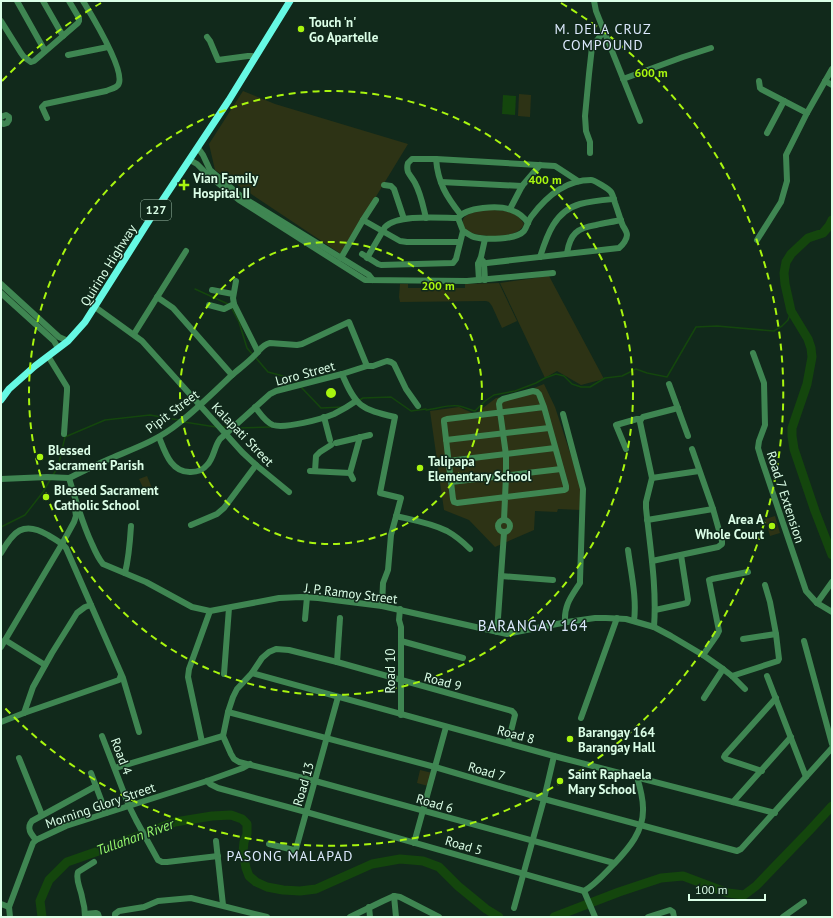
<svg xmlns="http://www.w3.org/2000/svg" width="833" height="918" font-family="'PT Sans',sans-serif">
	<style>
		.green { fill: #2d3315 }
		.water { fill: #14460d }
		.lines { fill: none; stroke-linecap: round; stroke-linejoin: round }
		.stream { stroke: #14460d; stroke-width: 1.5 }
		.river { stroke: #14460d; stroke-width: 9 }
		.minor { stroke: #3f8652; stroke-width: 6 }
		.major { stroke: #66f9e4; stroke-width: 7 }
		.ring { fill: none; stroke: #a8f50f; stroke-width: 2; stroke-dasharray: 7 5 }
		.poi-dot { fill: #a8f50f; stroke: #11291b; stroke-width: 1.5 }
		.labels { text-anchor: middle; stroke-width: 3; stroke-linejoin: round; paint-order: stroke }
		.shield { fill: #11291b; stroke: #9ebeaa; stroke-width: 1 }
		.shield-label { font-size: 12px; font-weight: bold; fill: #dbfee7 }
		.poi-label { font-size: 13px; font-weight: bold; fill: #dbfee7; stroke: #11291b; text-anchor: start }
		.street-label { font-size: 13px; fill: #dbfee7; stroke: #11291b }
		.neighbourhood-label { font-size: 14px; letter-spacing: 1px; fill: #ddeafe; stroke: #11291b }
		.water-label { font-size: 14px; font-style: italic; fill: #97f96d; stroke: #11291b }
		.quarter-label { font-size: 15px; letter-spacing: 1px; fill: #ddeafe; stroke: #11291b }
		.centre { fill: #a8f50f; stroke: #11291b; stroke-width: 2 }
		.ring-label { font-size: 12px; text-anchor: middle; font-weight: bold; fill: #a8f50f; stroke: #11291b; stroke-width: 3; stroke-linejoin: round; paint-order: stroke }
	</style>
	<rect width="100%" height="100%" fill="#11291b"/>
	<g class="green">
		<path d="M243 91 275 104 408 144 341 254 215 170 209 144Z"/>
		<path d="M519 94 531 95 530 117 518 116Z"/>
		<path d="M487 210C501 210 517 210 524 224 519 240 480 238 467 231 465 229 463 227 463 223 461 213 480 211 487 210Z"/>
		<path d="M549 276 604 379 581 385 557 371 545 378 500 283Z"/>
		<path d="M499 283 517 321 502 328 492 306 489 302 486 301 400 302 399 297 400 284H408V288H465V284Z"/>
		<path d="M544 384 555 407 581 486V510L558 509 557 512 535 511 534 530 495 547 469 520 444 510 430 411 459 407 475 414 496 398 519 394Z"/>
		<path d="M147 476 154 493 147 496 139 479Z"/>
		<path d="M775 516 780 533 770 536 765 519Z"/>
		<path d="M420 770 432 773 428 786 417 783Z"/>
	</g>
	<path class="water" d="M503 95 516 96 515 115 502 114Z"/>
	<g class="lines">
		<g class="stream">
			<path d="M195 289 228 304"/>
			<path d="M231 307 239 322 247 348 253 355"/>
			<path d="M256 358 268 372 294 379 297 383"/>
			<path d="M301 387 321 408 343 407"/>
			<path d="M358 401 363 398 391 397 411 411 426 409"/>
			<path d="M426 410C436 409 450 404 459 406 465 407 470 410 475 411L485 401 494 395 515 391 536 383 545 378 556 374 564 376 572 384 581 387H590L605 378 622 376 636 369 647 373 667 377 696 327 717 326 774 331 782 326 788 320 791 311"/>
			<path d="M184 422 216 427"/>
			<path d="M222 427H230"/>
			<path d="M236 428 272 427"/>
			<path d="M53 475 58 467 65 437 105 420 150 415 179 420"/>
			<path d="M1 527 25 515 43 492 50 480"/>
		</g>
		<g class="river">
			<path d="M832 220 829 226 823 233 808 238 791 254 786 262 784 273 785 284 791 311 808 339 811 348 812 357 807 384 792 428V436L794 449 815 511 832 555"/>
			<path d="M42 917 40 901 49 880 67 862 110 847 175 822 212 816 231 815 242 819 247 824V834L244 842 243 852 246 868 249 876 256 882 267 887 283 890 300 891 316 889 372 864 400 859 423 861 439 867 458 886 486 909 499 917"/>
			<path d="M554 917 619 892 661 878 683 876 728 893 744 895 756 886 809 831 832 806"/>
		</g>
		<g class="minor">
			<path d="M17 1 45 51"/>
			<path d="M43 1 63 36"/>
			<path d="M594 1 596 11 640 121"/>
			<path d="M1 21 21 53 24 57 31 62 34 61 78 23 79 21V18L69 1"/>
			<path d="M207 37 210 41 218 60 248 56H252L255 58"/>
			<path d="M68 55 108 47"/>
			<path d="M623 79 683 57 711 48"/>
			<path d="M759 81 760 88 761 89 807 113"/>
			<path d="M825 81 832 85"/>
			<path d="M1 117 3 116 6 115 9 117V120L7 123 4 124 2 123 1 124"/>
			<path d="M47 118 42 107 45 104 106 91C110 89 118 88 119 83 124 68 92 16 83 1"/>
			<path d="M767 133 784 101"/>
			<path d="M198 148 203 155 210 170 242 197 369 275 373 280"/>
			<path d="M590 153V142L586 131 585 116 589 74 592 47 604 31"/>
			<path d="M436 159C438 183 446 196 461 215"/>
			<path d="M190 160 197 164 208 175 239 200 365 280 467 281 553 273"/>
			<path d="M441 182 522 186"/>
			<path d="M384 185 391 186 394 189 404 219"/>
			<path d="M510 209 522 186 540 165"/>
			<path d="M426 218C423 206 421 194 415 183 413 179 410 176 408 172 407 169 407 166 408 163L412 159H436L555 166 578 181"/>
			<path d="M458 218 463 231C467 233 470 236 474 237 485 240 516 240 524 231 527 227 528 221 531 217 545 198 565 180 591 180 594 180 609 189 611 192 613 195 614 200 615 203 618 211 620 219 623 226 625 229 627 232 627 235 627 239 623 245 619 248L478 264"/>
			<path d="M363 220 400 241 407 242H460"/>
			<path d="M757 240 781 202 787 181 786 155 807 113 832 69"/>
			<path d="M567 253C570 234 577 228 596 225 604 223 612 222 621 220"/>
			<path d="M362 254 378 264 381 265 453 263 456 259 463 231"/>
			<path d="M540 257C547 235 555 211 580 204 591 201 603 200 614 199"/>
			<path d="M341 258 363 220 376 200"/>
			<path d="M367 258 385 227C398 214 440 218 458 218 466 207 499 205 511 210 517 212 524 217 528 223"/>
			<path d="M483 261 484 264 485 280"/>
			<path d="M479 280 478 264 481 257 485 239"/>
			<path d="M236 281 233 298 234 304 258 352"/>
			<path d="M1 284 59 337 68 341"/>
			<path d="M212 290 233 294"/>
			<path d="M1 293 54 341 58 348"/>
			<path d="M157 297 173 308 232 375"/>
			<path d="M209 305 224 309 234 304"/>
			<path d="M95 307 142 341 242 452 256 465 289 492"/>
			<path d="M134 334 186 251"/>
			<path d="M753 353 764 383 765 425 759 441 758 448 761 458 806 591 817 603 832 612"/>
			<path d="M48 356 67 387V391L64 434"/>
			<path d="M342 374C356 407 361 409 395 417L380 493 401 498 391 535 388 570 383 583 382 606"/>
			<path d="M669 384 688 436"/>
			<path d="M255 407C260 413 265 422 273 425 285 429 322 419 334 414 342 410 349 406 356 401"/>
			<path d="M563 414 583 489 580 580V583C571 597 564 605 565 622"/>
			<path d="M324 417 330 440"/>
			<path d="M641 419 640 422 652 478 646 502V508C650 547 657 587 654 627"/>
			<path d="M159 437C165 452 171 473 191 472 197 472 203 470 207 465 214 458 214 447 220 439L270 394 276 391 342 374 367 366H373L384 362 387 361 391 362 394 364 406 389 418 406"/>
			<path d="M446 440 549 428"/>
			<path d="M336 443 370 435"/>
			<path d="M626 449 616 425 637 419H641L643 417 678 408"/>
			<path d="M448 461 555 448"/>
			<path d="M310 471 350 473"/>
			<path d="M315 471 316 456 320 452 331 445"/>
			<path d="M69 478C76 501 82 523 92 544 95 551 98 558 103 564L146 582 192 607 210 611 279 598 301 597 318 598 382 606 507 634 567 622 595 618H606L626 619 654 627 671 636 703 655 723 669 732 676 745 689"/>
			<path d="M69 478C84 471 99 463 114 457 138 447 158 440 179 423 197 409 214 392 231 376 239 369 247 363 254 356 260 351 261 345 270 343L297 345 302 344 349 322 367 366"/>
			<path d="M652 478 699 471"/>
			<path d="M1 479 47 477 69 478"/>
			<path d="M353 479 350 473 360 437"/>
			<path d="M451 482 561 469"/>
			<path d="M396 516C413 520 431 523 447 531 456 536 463 542 470 549"/>
			<circle cx="504" cy="526" r="6"/>
			<path d="M504 520 506 476V455L499 404 500 401 503 399 533 391 537 392 539 394 544 407 566 486V489L564 490 457 503 454 502 453 499 444 422V420L447 419 544 407"/>
			<path d="M647 520 713 509"/>
			<path d="M191 525 217 514 224 508 256 465"/>
			<path d="M628 550C631 573 637 598 634 621"/>
			<path d="M1 553C13 532 23 520 48 535 54 539 61 542 66 548L123 678 139 732"/>
			<path d="M652 561 718 547 722 544V541L713 509 692 449"/>
			<path d="M125 573C129 557 130 542 131 526"/>
			<path d="M501 576 553 580"/>
			<path d="M817 603 832 582"/>
			<path d="M400 609 399 620 401 627V715"/>
			<path d="M655 610 683 604 687 603 688 600 681 555"/>
			<path d="M305 619 307 597"/>
			<path d="M497 632 504 533"/>
			<path d="M743 639 776 634"/>
			<path d="M5 640 45 665"/>
			<path d="M401 641 463 658"/>
			<path d="M804 641 832 744"/>
			<path d="M1 647 62 544 74 522 76 516 75 509"/>
			<path d="M703 655 717 635 719 631 709 580 712 579 748 572"/>
			<path d="M337 662 340 618"/>
			<path d="M252 673 554 756 775 813"/>
			<path d="M224 674 229 608"/>
			<path d="M732 676 778 661 779 659 776 634 770 602 765 585"/>
			<path d="M767 676 806 777"/>
			<path d="M704 698 723 669"/>
			<path d="M228 712 435 767 544 799 737 851 741 849 832 748"/>
			<path d="M24 713 33 687 52 653 77 613 85 607 91 605"/>
			<path d="M581 718 617 618"/>
			<path d="M1 722 24 713 119 680 121 675"/>
			<path d="M102 736 129 806 136 820 158 860 162 862H167L218 856"/>
			<path d="M202 742 188 677 189 669 210 611"/>
			<path d="M508 743 515 715 514 713 512 711 337 662 289 650 276 649 269 652 262 658 252 673 237 689 233 697 228 712 223 736 231 754 234 759 239 762 315 781 614 863"/>
			<path d="M19 758 42 815"/>
			<path d="M115 768 223 736"/>
			<path d="M762 771 726 759 724 757 725 755 776 698"/>
			<path d="M91 773 106 813"/>
			<path d="M207 781 210 784 218 788 306 812 584 891C596 884 604 874 614 864 629 848 644 831 643 808 643 797 640 787 637 777"/>
			<path d="M733 802 791 737"/>
			<path d="M36 840C31 834 26 828 32 821L96 786"/>
			<path d="M216 841 223 905"/>
			<path d="M414 843 446 727"/>
			<path d="M269 844 294 850 296 849 338 697"/>
			<path d="M584 891 595 917"/>
			<path d="M394 896 396 917"/>
			<path d="M1 904 9 907"/>
			<path d="M369 907 370 917"/>
			<path d="M514 908 544 799 554 756"/>
			<path d="M85 914 96 913 98 914 99 917"/>
			<path d="M10 917 9 907 33 843 36 840 66 826 207 781 243 768 250 764"/>
			<path d="M85 917C85 911 84 904 82 897 81 889 75 880 78 872L94 862"/>
			<path d="M115 917V914L119 911 144 907 158 901 191 898 267 917"/>
			<path d="M350 917 383 901 394 896 400 897 439 917"/>
			<path d="M648 917 670 910 673 912 674 917"/>
			<path d="M783 917 804 902"/>
		</g>
		<path class="major" d="M1 400 9 389 35 366 68 341 85 322 152 216 229 100 290 1"/>
	</g>
	<g class="ring">
		<circle cx="331" cy="393" r="151"/>
		<circle cx="331" cy="393" r="302"/>
		<path d="M2 81A453 453 0 0 1 101 3M561 3A453 453 0 1 1 2 705"/>
	</g>
	<g class="poi-dot">
		<circle cx="301" cy="29" r="4"/>
		<path d="M182 179h4v4h4v4h-4v4h-4v-4h-4v-4h4z"/>
		<circle cx="40" cy="457" r="4"/>
		<circle cx="420" cy="468" r="4"/>
		<circle cx="46" cy="497" r="4"/>
		<circle cx="772" cy="526" r="4"/>
		<circle cx="570" cy="739" r="4"/>
		<circle cx="560" cy="781" r="4"/>
	</g>
	<g class="labels">
		<rect class="shield" x="141" y="200" width="30" height="20" rx="3"/>
		<g class="shield-label">
			<text x="156" y="214">127</text>
		</g>
		<g class="poi-label">
			<text x="309" y="27">Touch 'n'<tspan x="309" dy="15">Go Apartelle</tspan></text>
			<text x="193" y="183">Vian Family<tspan x="193" dy="15">Hospital II</tspan></text>
			<text x="48" y="455">Blessed<tspan x="48" dy="15">Sacrament Parish</tspan></text>
			<text x="428" y="466">Talipapa<tspan x="428" dy="15">Elementary School</tspan></text>
			<text x="54" y="495">Blessed Sacrament<tspan x="54" dy="15">Catholic School</tspan></text>
			<text x="764" y="524" text-anchor="end">Area A<tspan x="764" dy="15">Whole Court</tspan></text>
			<text x="578" y="737">Barangay 164<tspan x="578" dy="15">Barangay Hall</tspan></text>
			<text x="568" y="779">Saint Raphaela<tspan x="568" dy="15">Mary School</tspan></text>
		</g>
		<g class="street-label">
			<text transform="translate(108 265) rotate(-58)" y="5">Quirino Highway</text>
			<text transform="translate(305 373) rotate(-15)" y="5">Loro Street</text>
			<text transform="translate(172 411) rotate(-37)" y="5">Pipit Street</text>
			<text transform="translate(243 434) rotate(46)" y="5">Kalapati Street</text>
			<text transform="translate(786 497) rotate(72)" y="5">Road 7 Extension</text>
			<text transform="translate(351 593) rotate(7)" y="5">J. P. Ramoy Street</text>
			<text transform="translate(390 671) rotate(-90)" y="5">Road 10</text>
			<text transform="translate(443 681) rotate(15)" y="5">Road 9</text>
			<text transform="translate(516 734) rotate(15)" y="5">Road 8</text>
			<text transform="translate(122 756) rotate(69)" y="5">Road 4</text>
			<text transform="translate(487 771) rotate(16)" y="5">Road 7</text>
			<text transform="translate(303 784) rotate(-74)" y="5">Road 13</text>
			<text transform="translate(435 803) rotate(16)" y="5">Road 6</text>
			<text transform="translate(100 805) rotate(-19)" y="5">Morning Glory Street</text>
			<text transform="translate(464 845) rotate(16)" y="5">Road 5</text>
		</g>
		<g class="neighbourhood-label">
			<text x="603" y="34">M. DELA CRUZ<tspan x="603" dy="16">COMPOUND</tspan></text>
			<text x="290" y="861">PASONG MALAPAD</text>
		</g>
		<g class="water-label">
			<text transform="translate(135 837) rotate(-20)" y="5">Tullahan River</text>
		</g>
		<g class="quarter-label">
			<text x="533" y="631">BARANGAY 164</text>
		</g>
	</g>
	<circle cx="331" cy="393" r="6" class="centre"/>
	<g class="ring-label">
		<text x="651" y="77">600 m</text>
		<text x="545" y="184">400 m</text>
		<text x="438" y="290">200 m</text>
	</g>
	<rect width="833" height="918" fill="none" stroke="#dbfee7" stroke-width="4"/>
	<path d="M689 894v6h76v-6" fill="none" stroke="#dbfee7" stroke-width="2"/>
	<text x="695" y="894" font-size="12" fill="#dbfee7" stroke="#11291b" stroke-width="3" paint-order="stroke">100 m</text>
</svg>
